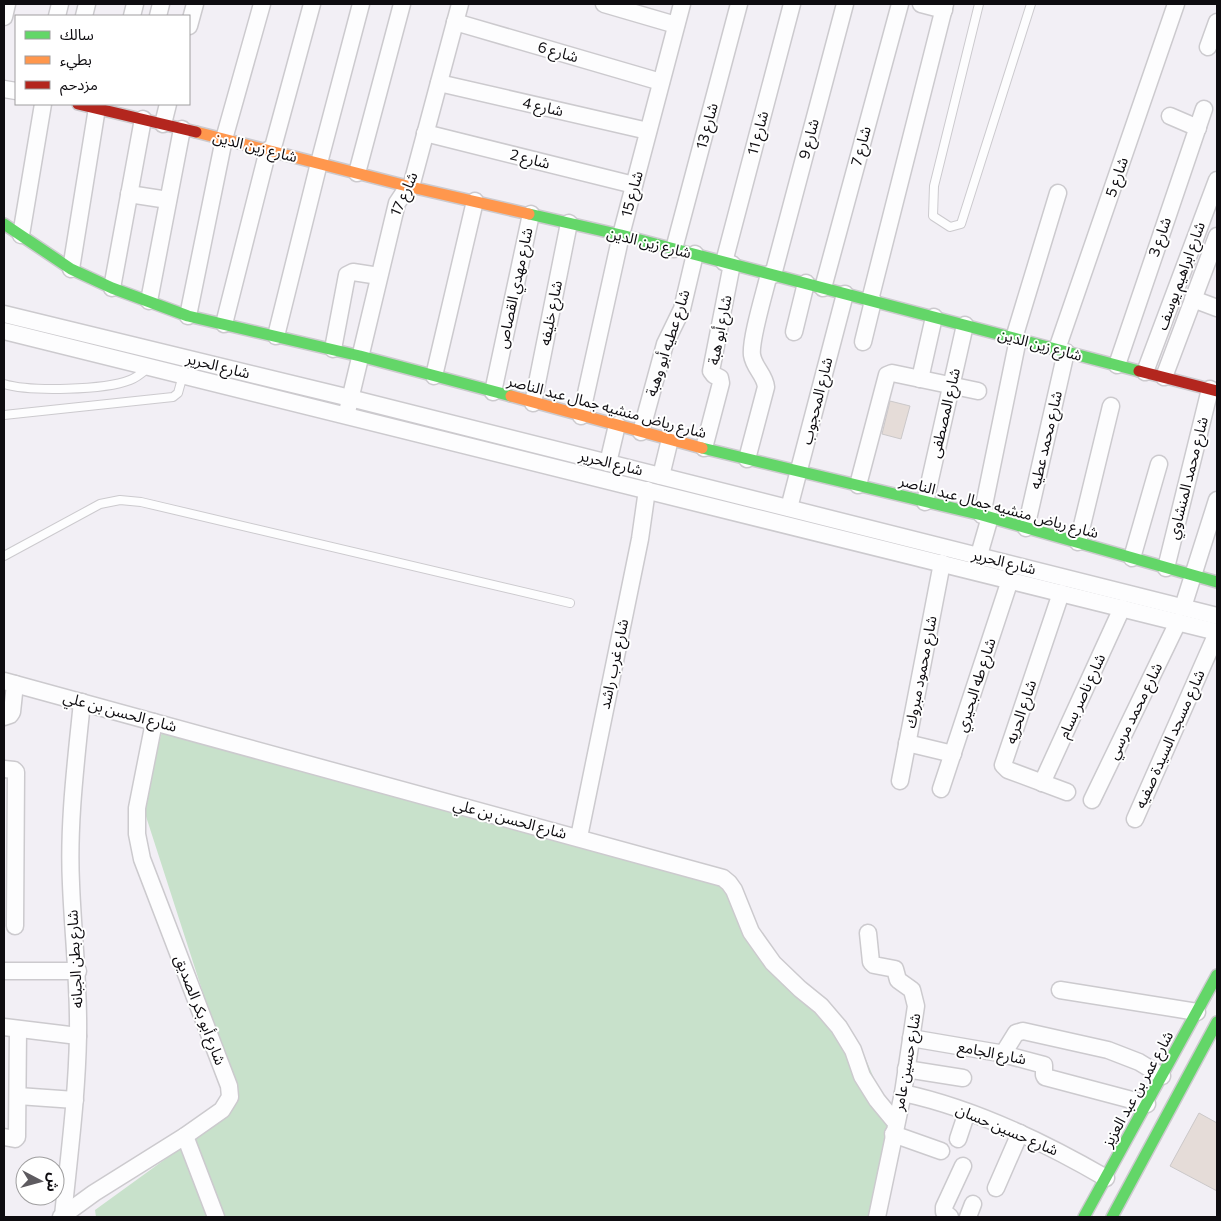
<svg xmlns="http://www.w3.org/2000/svg" width="1221" height="1221" font-family="Commissioner,'Noto Sans Arabic',sans-serif">
	<style>
		.green { fill: #c8e1cb }
		.building { fill: #e5dcd8; stroke: #cbc8c9 }
		.lines { fill: none; stroke-linecap: round; stroke-linejoin: round }
		.lane-casing { stroke: #cccace; stroke-width: 10 }
		.street-casing { stroke: #cccace; stroke-width: 19 }
		.fast-casing { stroke: #cccace; stroke-width: 14 }
		.slow-casing { stroke: #cccace; stroke-width: 14 }
		.jam-casing { stroke: #cccace; stroke-width: 14 }
		.lane { stroke: #fdfdfe; stroke-width: 8 }
		.street { stroke: #fdfdfe; stroke-width: 16 }
		.fast { stroke: #63d668; stroke-width: 11 }
		.slow { stroke: #ff974d; stroke-width: 11 }
		.jam { stroke: #b3261e; stroke-width: 11 }
		.labels { text-anchor: middle; stroke-width: 4; stroke-linejoin: round; paint-order: stroke }
		.street-label { font-size: 15px; fill: #0e0c10; stroke: #fff }
	</style>
	<rect width="100%" height="100%" fill="#f2eff5"/>
	<!-- green -->
	<polygon class="green" points="163,728 734,887 754,938 862,1050 892,1121 877,1217 96,1217 95,1210 222,1118 233,1086 142,804"/>
	<!-- building -->
	<g class="building">
		<polygon points="890,401 910,406 901,439 882,434"/>
		<polygon points="1199,1113 1217,1123 1217,1191 1170,1166"/>
	</g>
	<g class="lines">
		<defs>
			<g id="lane">
				<polyline points="979,4 934,186 933,216 950,227 961,224 1031,4"/>
				<path d="M4 384C30 392 105 390 130 380 138 377 143 372 149 367"/>
				<polyline points="4,415 173,397 178,393 183,375"/>
				<polyline points="4,556 100,504 120,500 141,502 570,603"/>
			</g>
			<g id="street">
				<polyline points="604,4 676,25"/>
				<polyline points="921,4 944,10"/>
				<polyline points="57,16 60,4"/>
				<polyline points="84,16 87,4"/>
				<polyline points="132,16 135,4"/>
				<polyline points="158,16 161,4"/>
				<polyline points="4,17 7,4"/>
				<polyline points="455,22 661,82"/>
				<polyline points="189,26 195,4"/>
				<polyline points="1208,47 1217,22"/>
				<polyline points="439,83 648,131"/>
				<polyline points="4,89 16,91"/>
				<polyline points="1170,116 1198,128"/>
				<polyline points="163,124 168,104"/>
				<polyline points="425,133 634,185"/>
				<polyline points="272,151 312,4"/>
				<polyline points="357,173 402,4"/>
				<polyline points="129,194 168,200"/>
				<polyline points="21,235 43,104"/>
				<polyline points="674,249 739,4"/>
				<polyline points="724,262 792,4"/>
				<polyline points="71,269 97,108"/>
				<polyline points="773,275 845,4"/>
				<polyline points="112,288 143,119"/>
				<polyline points="823,288 900,4"/>
				<polyline points="1193,299 1217,308"/>
				<polyline points="870,300 945,4"/>
				<polyline points="149,301 182,129"/>
				<polyline points="4,314 350,398 1217,616"/>
				<polyline points="188,316 224,139 262,4"/>
				<polyline points="224,324 268,150"/>
				<polyline points="4,331 1217,632"/>
				<polyline points="794,332 806,283"/>
				<polyline points="276,336 319,163 361,4"/>
				<polyline points="1014,338 1058,193"/>
				<polyline points="863,342 873,301"/>
				<polyline points="333,349 347,275 353,272 379,276"/>
				<polyline points="1057,349 1176,4"/>
				<polyline points="1117,365 1204,109"/>
				<polyline points="1145,372 1217,180"/>
				<polyline points="434,376 475,201"/>
				<polyline points="1164,377 1217,236"/>
				<polyline points="920,379 934,317"/>
				<polyline points="493,392 531,214"/>
				<polyline points="533,403 569,223"/>
				<polyline points="348,408 397,203 405,191 411,187 460,4"/>
				<polyline points="581,416 621,235 682,4"/>
				<polyline points="641,432 665,344 682,309 695,254"/>
				<polyline points="704,448 721,383 720,378 714,375 711,371 732,264"/>
				<path d="M747 459 766 387C765 375 754 368 752 355 750 340 765 291 769 274"/>
				<polyline points="608,463 617,425"/>
				<polyline points="661,476 670,439"/>
				<polyline points="858,485 887,375 892,373 978,391"/>
				<polyline points="925,502 965,325"/>
				<polyline points="789,508 845,294"/>
				<polyline points="982,515 1018,339"/>
				<polyline points="1026,528 1066,352"/>
				<polyline points="1078,542 1111,406"/>
				<polyline points="979,555 990,517"/>
				<polyline points="1132,558 1159,464"/>
				<polyline points="1166,568 1210,389"/>
				<polyline points="1061,593 1003,765 1008,770 1067,792"/>
				<polyline points="1183,607 1217,500"/>
				<polyline points="4,681 723,878 729,883 734,890 751,932 773,963 800,989 821,1006 839,1027 853,1050 862,1076 877,1100 896,1123"/>
				<polyline points="4,717 10,715 12,712 15,684"/>
				<polyline points="907,743 953,754"/>
				<polyline points="4,769 14,770 16,772 15,926"/>
				<polyline points="900,781 942,563"/>
				<polyline points="1042,783 1122,608"/>
				<polyline points="941,789 1010,580"/>
				<polyline points="1092,800 1178,622"/>
				<polyline points="1135,819 1217,633"/>
				<polyline points="579,837 640,539 647,490"/>
				<polyline points="868,933 871,962 874,965 895,969 898,980 912,990 916,1006 903,1093 877,1217"/>
				<polyline points="4,971 78,971"/>
				<polyline points="1060,990 1197,1012"/>
				<polyline points="4,1027 78,1036"/>
				<polyline points="911,1038 999,1053 1044,1065 1044,1075 1045,1077 1147,1104"/>
				<polyline points="1003,1054 1016,1033 1023,1031 1108,1050 1139,1062 1162,1076"/>
				<polyline points="906,1069 963,1078"/>
				<path d="M903 1093C973 1108 1044 1142 1106 1178"/>
				<polyline points="18,1096 75,1100"/>
				<polyline points="893,1134 941,1151"/>
				<polyline points="185,1136 216,1217"/>
				<polyline points="4,1137 15,1139 17,1137 18,1029"/>
				<polyline points="958,1139 967,1112"/>
				<polyline points="996,1188 1020,1133"/>
				<path d="M63 1216C69 1156 77 1096 78 1035 79 984 73 935 71 884 68 823 76 762 82 702"/>
				<polyline points="61,1217 94,1193 185,1136 222,1110 230,1097 229,1086 142,859 137,834 137,808 154,722"/>
				<polyline points="950,1217 944,1212 944,1207 963,1166"/>
				<polyline points="968,1217 973,1204"/>
			</g>
			<g id="fast">
				<polyline points="529,214 621,235 1139,371"/>
				<polyline points="4,224 71,269 112,288 188,316 360,356 511,396"/>
				<polyline points="702,448 982,515 1217,582"/>
				<polyline points="1084,1217 1217,975"/>
				<polyline points="1112,1217 1217,1022"/>
			</g>
			<g id="slow">
				<polyline points="196,132 411,187 529,214"/>
				<polyline points="511,396 702,448"/>
			</g>
			<g id="jam">
				<polyline points="78,104 196,132"/>
				<polyline points="1139,371 1217,391"/>
			</g>
		</defs>
		<!-- lane casing -->
		<use href="#lane" class="lane-casing"/>
		<!-- street casing -->
		<use href="#street" class="street-casing"/>
		<!-- fast casing -->
		<use href="#fast" class="fast-casing"/>
		<!-- slow casing -->
		<use href="#slow" class="slow-casing"/>
		<!-- jam casing -->
		<use href="#jam" class="jam-casing"/>
		<!-- lane -->
		<use href="#lane" class="lane"/>
		<!-- street -->
		<use href="#street" class="street"/>
		<!-- fast -->
		<use href="#fast" class="fast"/>
		<!-- slow -->
		<use href="#slow" class="slow"/>
		<!-- jam -->
		<use href="#jam" class="jam"/>
	</g>
	<g class="labels">
		<!-- street labels -->
		<g class="street-label">
			<text transform="translate(558 52) rotate(16)" y="5">شارع 6</text>
			<text transform="translate(543 107) rotate(13)" y="5">شارع 4</text>
			<text transform="translate(707 126) rotate(-75)" y="5">شارع 13</text>
			<text transform="translate(758 133) rotate(-75)" y="5">شارع 11</text>
			<text transform="translate(809 139) rotate(-75)" y="5">شارع 9</text>
			<text transform="translate(861 146) rotate(-75)" y="5">شارع 7</text>
			<text transform="translate(255 147) rotate(14)" y="5">شارع زين الدين</text>
			<text transform="translate(530 159) rotate(14)" y="5">شارع 2</text>
			<text transform="translate(1117 177) rotate(-71)" y="5">شارع 5</text>
			<text transform="translate(404 194) rotate(-66)" y="5">شارع 17</text>
			<text transform="translate(632 194) rotate(-75)" y="5">شارع 15</text>
			<text transform="translate(1160 237) rotate(-71)" y="5">شارع 3</text>
			<text transform="translate(649 243) rotate(14)" y="5">شارع زين الدين</text>
			<text transform="translate(1181 276) rotate(-70)" y="5">شارع ابراهيم يوسف</text>
			<text transform="translate(515 288) rotate(-78)" y="5">شارع مهدي القصاص</text>
			<text transform="translate(551 313) rotate(-79)" y="5">شارع خليفه</text>
			<text transform="translate(720 330) rotate(-79)" y="5">شارع أبو هبة</text>
			<text transform="translate(668 343) rotate(-72)" y="5">شارع عطيه أبو وهبة</text>
			<text transform="translate(1040 345) rotate(15)" y="5">شارع زين الدين</text>
			<text transform="translate(218 366) rotate(14)" y="5">شارع الحرير</text>
			<text transform="translate(817 401) rotate(-76)" y="5">شارع المحجوب</text>
			<text transform="translate(607 407) rotate(15)" y="5">شارع رياض منشيه جمال عبد الناصر</text>
			<text transform="translate(945 413) rotate(-77)" y="5">شارع المصطفى</text>
			<text transform="translate(1046 440) rotate(-77)" y="5">شارع محمد عطيه</text>
			<text transform="translate(611 463) rotate(14)" y="5">شارع الحرير</text>
			<text transform="translate(1188 478) rotate(-76)" y="5">شارع محمد المنشاوي</text>
			<text transform="translate(999 507) rotate(15)" y="5">شارع رياض منشيه جمال عبد الناصر</text>
			<text transform="translate(1004 562) rotate(14)" y="5">شارع الحرير</text>
			<text transform="translate(614 664) rotate(-78)" y="5">شارع غرب راشد</text>
			<text transform="translate(921 672) rotate(-79)" y="5">شارع محمود مبروك</text>
			<text transform="translate(976 685) rotate(-72)" y="5">شارع طه البحيري</text>
			<text transform="translate(1082 696) rotate(-65)" y="5">شارع ناصر بسام</text>
			<text transform="translate(1135 711) rotate(-64)" y="5">شارع محمد مرسي</text>
			<text transform="translate(120 712) rotate(15)" y="5">شارع الحسن بن علي</text>
			<text transform="translate(1021 712) rotate(-71)" y="5">شارع الحريه</text>
			<text transform="translate(1170 739) rotate(-66)" y="5">شارع مسجد السيدة صفيه</text>
			<text transform="translate(510 819) rotate(15)" y="5">شارع الحسن بن علي</text>
			<text transform="translate(75 959) rotate(-93)" y="5">شارع بطن الجبانه</text>
			<text transform="translate(200 1010) rotate(69)" y="5">شارع أبو بكر الصديق</text>
			<text transform="translate(992 1053) rotate(11)" y="5">شارع الجامع</text>
			<text transform="translate(907 1062) rotate(-80)" y="5">شارع حسين عامر</text>
			<text transform="translate(1138 1089) rotate(-61)" y="5">شارع عمر بن عبد العزيز</text>
			<text transform="translate(1007 1130) rotate(23)" y="5">شارع حسين حسان</text>
		</g>
	</g>
	<!-- border -->
	<rect width="1221" height="1221" fill="none" stroke="#0e0c10" stroke-width="10"/>
	<!-- legend -->
	<rect x="15" y="15" width="175" height="90" fill="#ffffff" stroke="#9f9e9f"/>
	<rect x="25" y="31" width="25" height="8" fill="#63d668" stroke="#9f9e9f"/>
	<text x="60" y="40" font-size="15" fill="#0e0c10">سالك</text>
	<rect x="25" y="56" width="25" height="8" fill="#ff974d" stroke="#9f9e9f"/>
	<text x="60" y="65" font-size="15" fill="#0e0c10">بطيء</text>
	<rect x="25" y="81" width="25" height="8" fill="#b3261e" stroke="#9f9e9f"/>
	<text x="60" y="90" font-size="15" fill="#0e0c10">مزدحم</text>
	<!-- north arrow -->
	<g transform="translate(40 1181) rotate(96)"><circle r="24" fill="#ffffff" stroke="#9f9e9f"/>
	<path d="M0-4L9 19L0 12L-9 19Z" fill="#5e5b60"/>
	<text y="-8" font-size="14" font-weight="bold" text-anchor="middle" fill="#0e0c10">ش</text>
	</g>
</svg>
